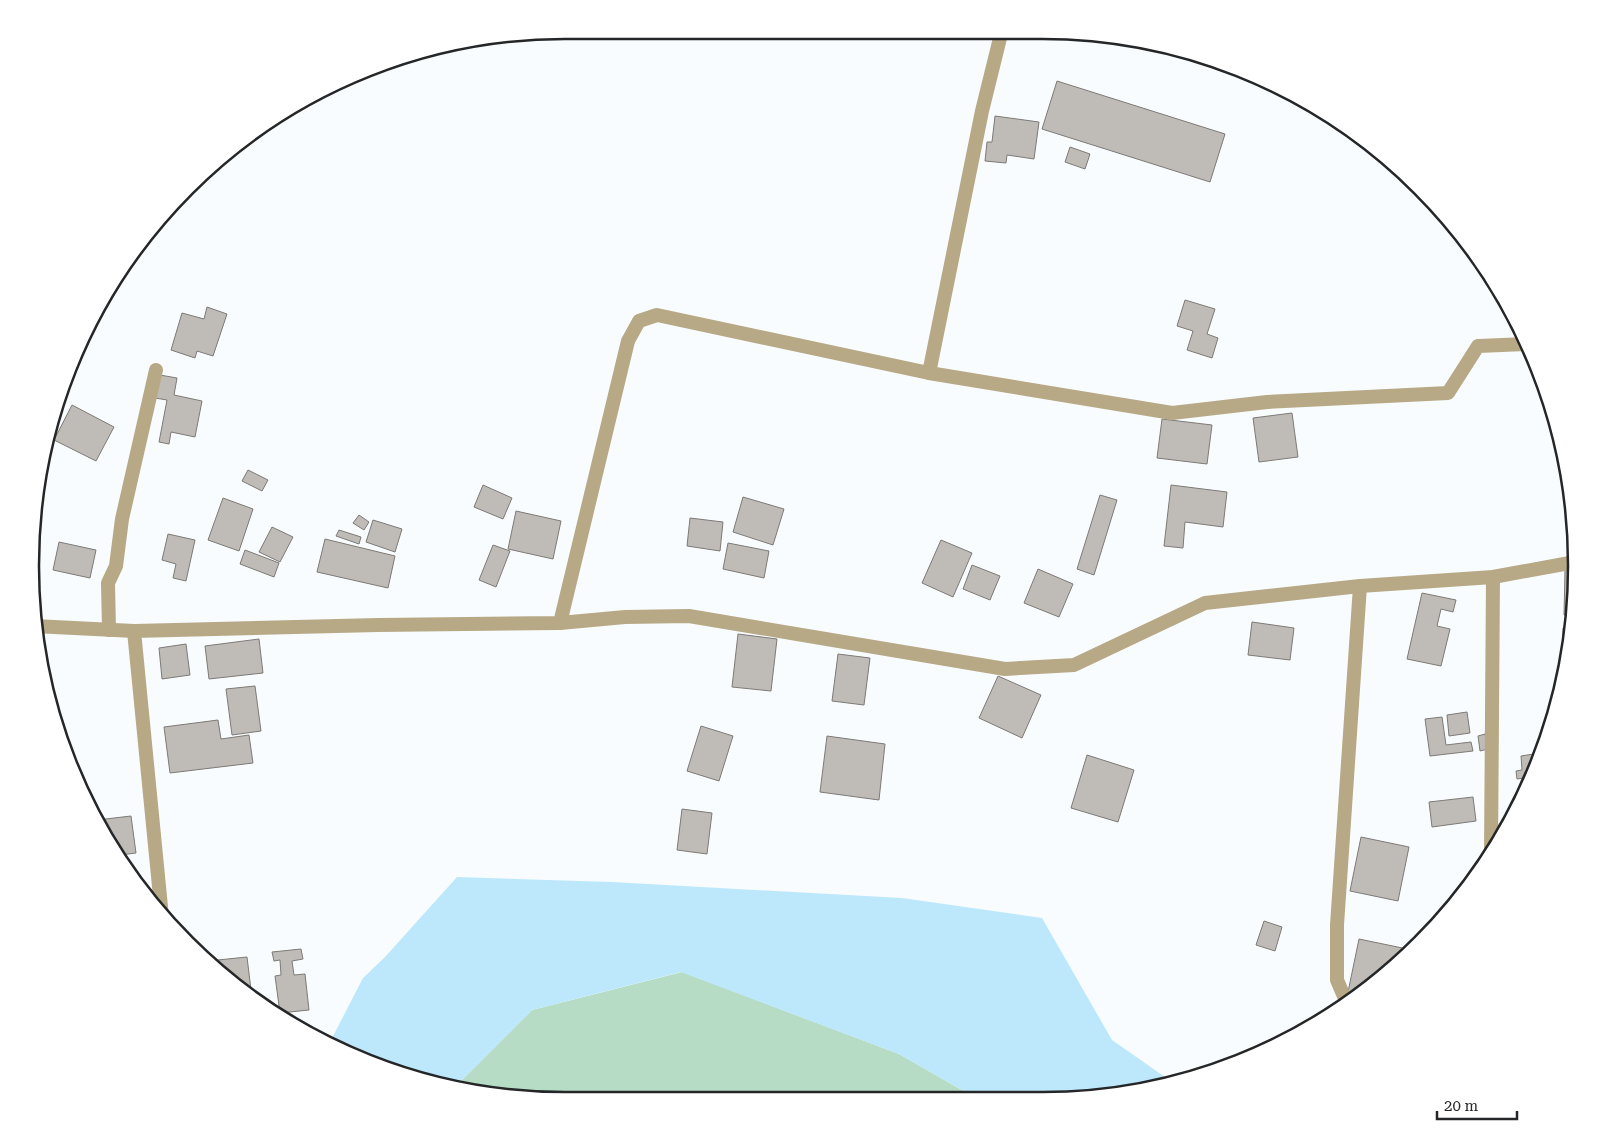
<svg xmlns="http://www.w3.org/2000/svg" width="1607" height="1131" font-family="'Roboto Serif',serif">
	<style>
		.grass { fill: #b6dcc6 }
		.water { fill: #bde8fc }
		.building { fill: #bfbcb8; stroke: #7d7a76 }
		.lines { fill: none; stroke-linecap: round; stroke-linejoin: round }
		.minor { stroke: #b7a986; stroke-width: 14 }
		.rim { fill: none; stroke: #252628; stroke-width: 2.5 }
	</style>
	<rect width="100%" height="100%" fill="#f9fcff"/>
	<!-- grass -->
	<polygon class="grass" points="682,972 899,1054 974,1097 531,1100 455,1087 532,1010"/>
	<!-- water -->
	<polygon class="water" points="457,877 612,882 902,898 1042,918 1112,1040 1175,1084 1112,1096 974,1097 899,1054 681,972 532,1010 455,1087 427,1083 327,1045 331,1040 363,978 385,957"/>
	<!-- building -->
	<g class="building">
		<polygon points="1057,81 1225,134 1210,182 1042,129"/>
		<polygon points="995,116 1039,122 1034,159 1007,155 1006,163 985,161 987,142 992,142"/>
		<polygon points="1070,147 1090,154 1085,169 1065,162"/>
		<polygon points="1185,300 1215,309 1207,334 1218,338 1212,358 1187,350 1193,331 1177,326"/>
		<polygon points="207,307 227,314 213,356 197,351 195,358 171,350 182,313 204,319"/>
		<polygon points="160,375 177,378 174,395 202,401 195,437 171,432 169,444 159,442 167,400 155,398"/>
		<polygon points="72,405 114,427 96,461 54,440"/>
		<polygon points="1292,413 1298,457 1259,462 1253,418"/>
		<polygon points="1162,419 1212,425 1207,464 1157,458"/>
		<polygon points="248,470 268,480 262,491 242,481"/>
		<polygon points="483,485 512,498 503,519 474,507"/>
		<polygon points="1171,485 1227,492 1223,527 1185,522 1183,548 1164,546"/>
		<polygon points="36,490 44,493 34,522 35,496"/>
		<polygon points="1100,495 1117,500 1094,575 1077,569"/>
		<polygon points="743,497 784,509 773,545 733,532"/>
		<polygon points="223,498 253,509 239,551 208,540"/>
		<polygon points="516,511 561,521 553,559 508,549"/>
		<polygon points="359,515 369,522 364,530 353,523"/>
		<polygon points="690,518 723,522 720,551 687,546"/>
		<polygon points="373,520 402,529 395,552 366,542"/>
		<polygon points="272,527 293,537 280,562 259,552"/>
		<polygon points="339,530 361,537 359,544 336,536"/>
		<polygon points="168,534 195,540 186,581 173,578 176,564 162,560"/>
		<polygon points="325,539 395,556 388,588 317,572"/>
		<polygon points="941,540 972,553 953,597 922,583"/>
		<polygon points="59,542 96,550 90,578 53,570"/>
		<polygon points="728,543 769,551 764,578 723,569"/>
		<polygon points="493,545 510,551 496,587 479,580"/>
		<polygon points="245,550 279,563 274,577 240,564"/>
		<polygon points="972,565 1000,576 990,600 963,589"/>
		<polygon points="1038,569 1073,584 1059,617 1024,603"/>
		<polygon points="1565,570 1575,571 1576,600 1573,615 1564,615"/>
		<polygon points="1422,593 1456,600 1453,612 1441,609 1437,626 1450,629 1441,666 1407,659"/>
		<polygon points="1252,622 1294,628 1290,660 1248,655"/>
		<polygon points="1563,628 1571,628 1570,637 1563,637"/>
		<polygon points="738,634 777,639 771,691 732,687"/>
		<polygon points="259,639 263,673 209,679 205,646"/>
		<polygon points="186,644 190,675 162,679 159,648"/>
		<polygon points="838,654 870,658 864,705 832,701"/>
		<polygon points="998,676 1041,695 1022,738 979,718"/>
		<polygon points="255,686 261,731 232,735 226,689"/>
		<polygon points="1467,712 1470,733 1449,736 1447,715"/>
		<polygon points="1442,717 1446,745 1471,742 1473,751 1430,756 1425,719"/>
		<polygon points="218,720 221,739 249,735 253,763 170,773 164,727"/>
		<polygon points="701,726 733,736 719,781 687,771"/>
		<polygon points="1485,734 1488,749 1480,751 1478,736"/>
		<polygon points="827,736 885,744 879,800 820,792"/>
		<polygon points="1540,753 1531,777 1517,779 1516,771 1522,770 1521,756"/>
		<polygon points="1087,755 1134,770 1118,822 1071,808"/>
		<polygon points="1473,797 1476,821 1432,827 1429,802"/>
		<polygon points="682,809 712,813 707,854 677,850"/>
		<polygon points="131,816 136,853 120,855 97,820"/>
		<polygon points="1361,837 1409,847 1398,901 1350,891"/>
		<polygon points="1264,921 1282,927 1275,951 1256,945"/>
		<polygon points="1359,939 1412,950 1395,968 1356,994 1348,992"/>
		<polygon points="301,949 303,959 292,961 294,975 305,974 309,1010 280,1013 275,976 281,975 280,960 274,961 272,952"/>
		<polygon points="247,957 252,998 240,991 208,961"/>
	</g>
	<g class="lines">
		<!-- minor -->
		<g class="minor">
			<polyline points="929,373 982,111 1002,30"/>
			<polyline points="560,623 628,341 639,321 657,315 929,373 1172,413 1267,402 1448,393 1478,346 1526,344"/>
			<polyline points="34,626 134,631 378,625 560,623 625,617 689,616 1005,669 1074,665 1205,603 1360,586 1493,577 1575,562"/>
			<polyline points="109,630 108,583 116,566 122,519 156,370"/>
			<polyline points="134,631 162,917"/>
			<polyline points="1491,852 1493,577"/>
			<polyline points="1346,1001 1337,980 1337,925 1360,586"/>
		</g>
	</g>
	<!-- crop -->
	<path d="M0 0H1607V1131H0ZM565 39H1042A526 526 0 0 1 1568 565V566A526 526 0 0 1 1042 1092H565A526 526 0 0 1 39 566V565A526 526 0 0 1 565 39Z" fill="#fff" fill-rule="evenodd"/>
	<path class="rim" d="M565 39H1042A526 526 0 0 1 1568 565V566A526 526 0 0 1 1042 1092H565A526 526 0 0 1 39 566V565A526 526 0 0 1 565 39Z"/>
	<!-- scale -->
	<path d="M1437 1111v8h80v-8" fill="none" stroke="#252628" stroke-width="2.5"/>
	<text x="1444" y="1111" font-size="15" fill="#252628" stroke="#ffffff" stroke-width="4" paint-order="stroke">20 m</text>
</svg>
